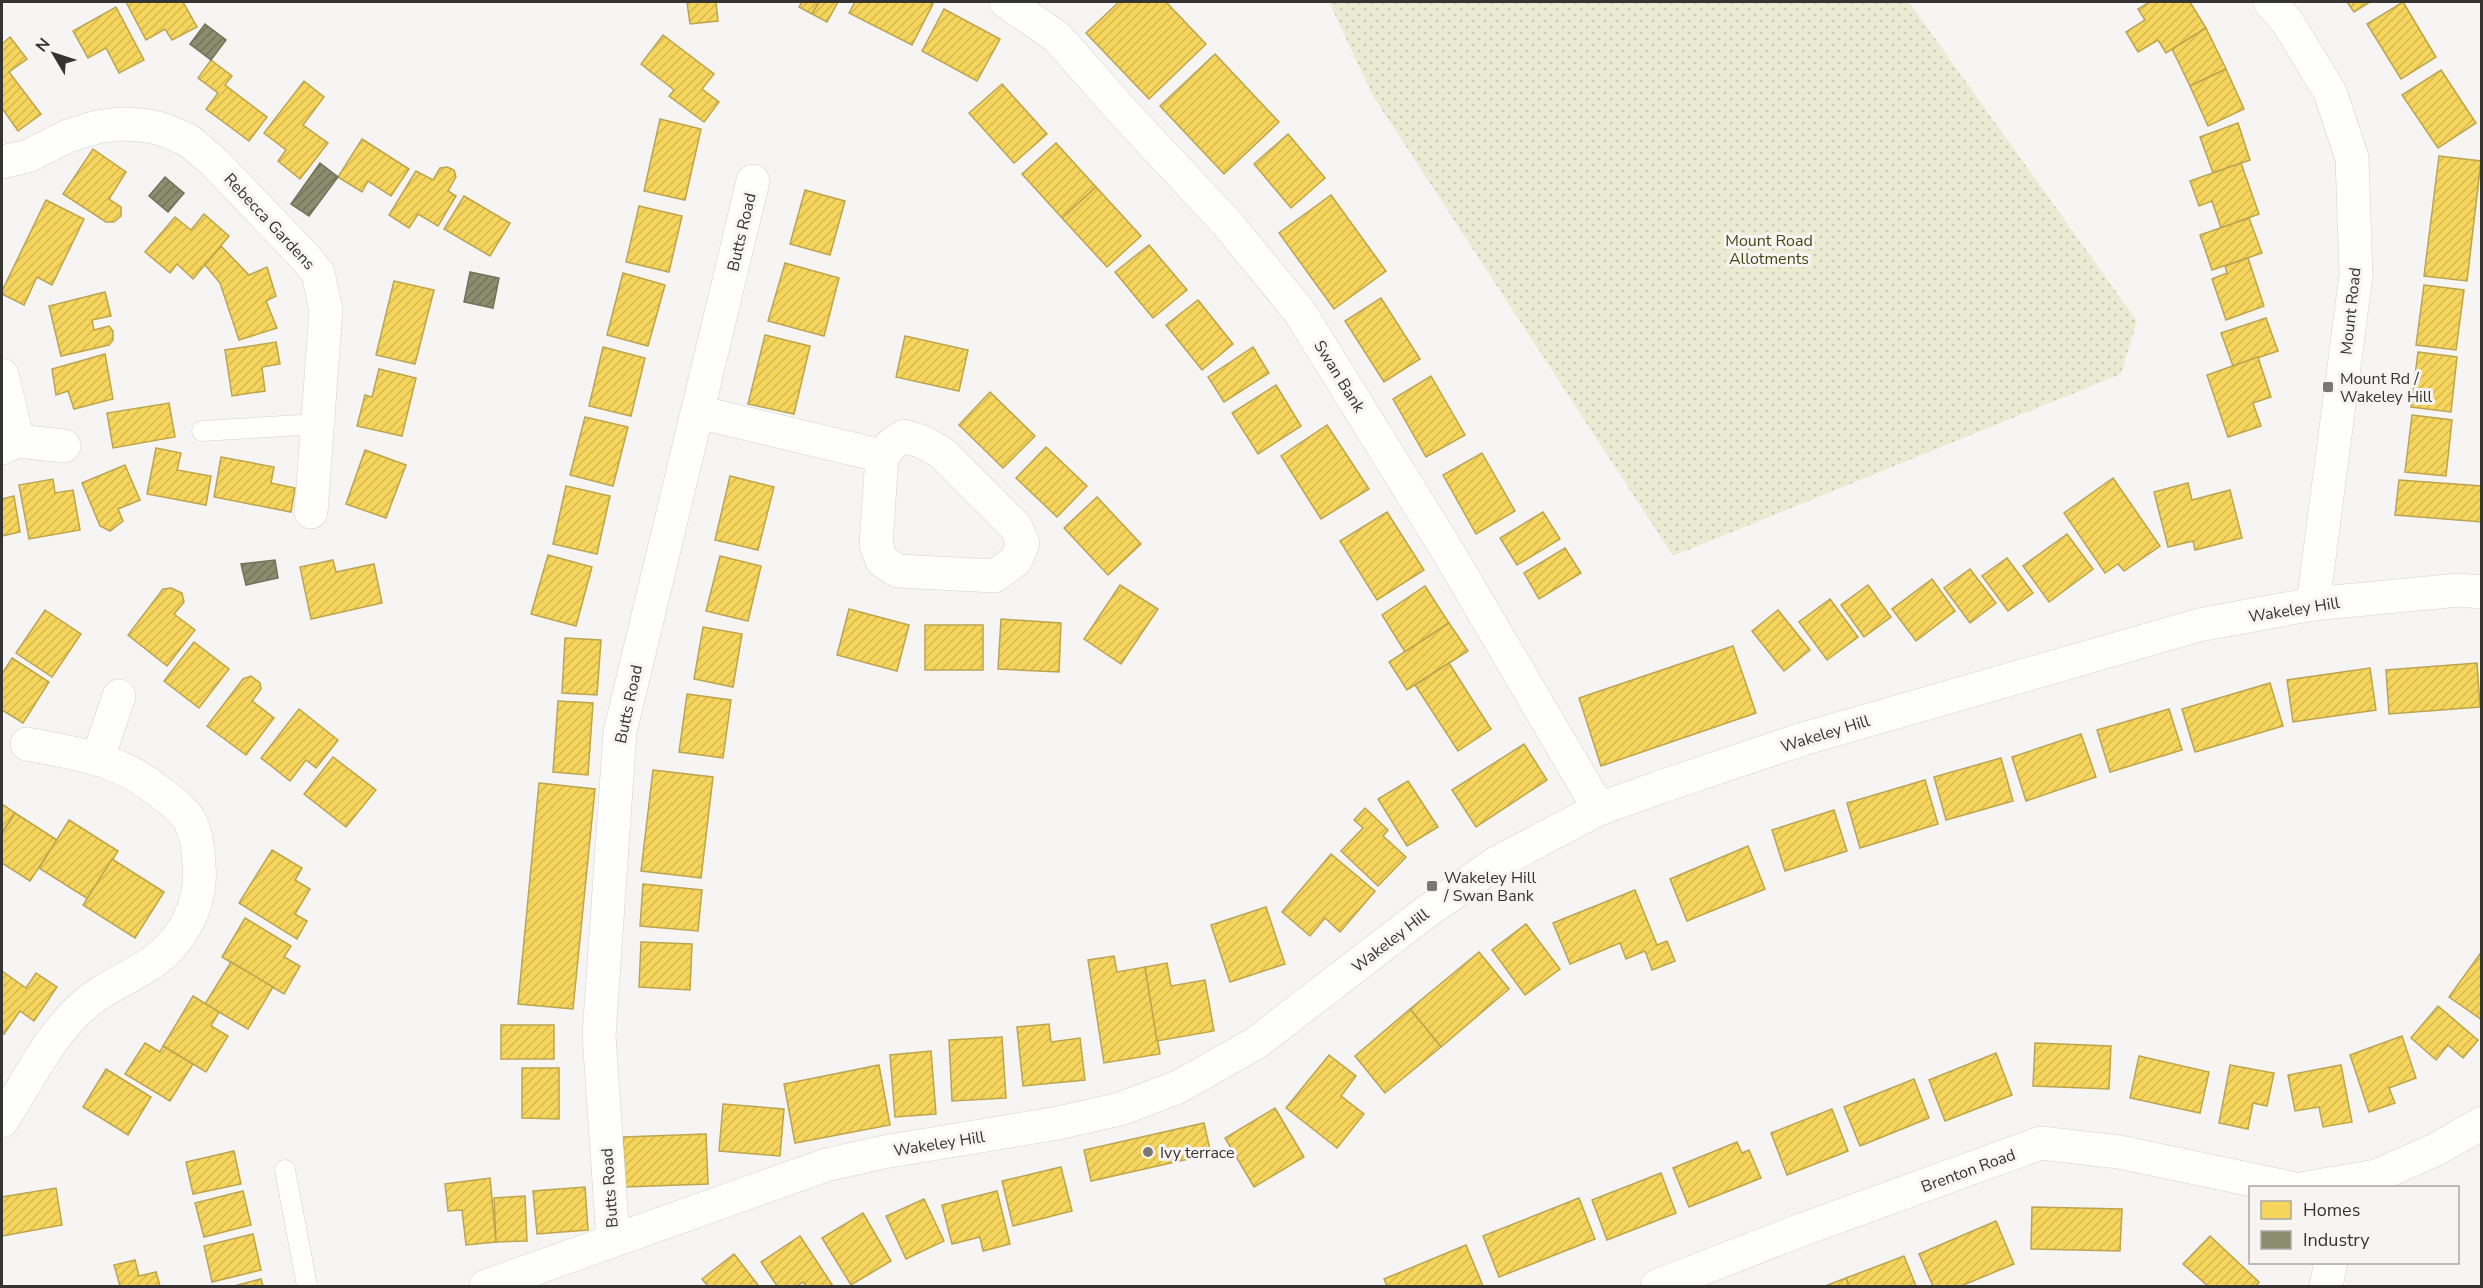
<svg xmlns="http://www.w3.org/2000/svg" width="2483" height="1288" font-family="'Nunito Sans',sans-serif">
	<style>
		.park { fill: url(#park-dots) }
		.homes { fill: url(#homes-hatch); stroke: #bca550; stroke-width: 1.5 }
		.industry { fill: url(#industry-hatch); stroke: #72725c; stroke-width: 1.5 }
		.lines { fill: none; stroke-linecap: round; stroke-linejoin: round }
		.service-casing { stroke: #d4d2d1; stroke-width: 21 }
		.minor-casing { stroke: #d4d2d1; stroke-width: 34 }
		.service { stroke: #fefefd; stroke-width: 20 }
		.minor { stroke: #fefefd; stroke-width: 33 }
		.poi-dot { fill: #7a7876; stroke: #f8f4f2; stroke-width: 2 }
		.labels { text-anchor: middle; stroke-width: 6; stroke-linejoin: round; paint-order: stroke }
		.street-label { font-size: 16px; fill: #363433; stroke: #f8f4f2 }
		.park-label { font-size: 16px; fill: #434914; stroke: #f8f4f2 }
		.poi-label { font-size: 16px; fill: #363433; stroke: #f8f4f2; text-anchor: start }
	</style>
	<defs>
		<pattern id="park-dots" width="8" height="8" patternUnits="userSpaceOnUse" patternTransform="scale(1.5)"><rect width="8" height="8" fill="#e9ecd3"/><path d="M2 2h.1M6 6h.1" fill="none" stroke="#c8cbb6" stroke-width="1.8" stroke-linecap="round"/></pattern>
		<pattern id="homes-hatch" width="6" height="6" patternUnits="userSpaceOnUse" patternTransform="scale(1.5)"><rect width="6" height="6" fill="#f6d55c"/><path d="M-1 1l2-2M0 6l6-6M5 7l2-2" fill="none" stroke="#d4b750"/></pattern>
		<pattern id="industry-hatch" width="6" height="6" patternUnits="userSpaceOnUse" patternTransform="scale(1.5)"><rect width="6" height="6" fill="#8c8c6e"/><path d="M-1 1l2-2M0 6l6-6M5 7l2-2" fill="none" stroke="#73735b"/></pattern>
	</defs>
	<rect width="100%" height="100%" fill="#f7f5f3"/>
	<!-- park -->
	<polygon class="park" points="1329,2 1909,2 2137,321 2121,374 1673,556 1373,96"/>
	<!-- homes -->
	<g class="homes">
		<polygon points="126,2 183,2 197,27 172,40 165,29 146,40"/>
		<polygon points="687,2 716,2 718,21 690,24"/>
		<polygon points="802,2 819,2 812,14 799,7"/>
		<polygon points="819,2 838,2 827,22 812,14"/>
		<polygon points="855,2 929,2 933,4 912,45 849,13"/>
		<polygon points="1119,2 1166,2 1206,44 1149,99 1086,33"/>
		<polygon points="2150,2 2190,2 2206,28 2166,53 2158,40 2138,52 2126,32 2145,20 2138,9"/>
		<polygon points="2347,2 2370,2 2354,12"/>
		<polygon points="2403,2 2436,57 2401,79 2367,24"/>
		<polygon points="116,7 144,60 119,73 106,48 88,58 73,31"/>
		<polygon points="944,9 1000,39 977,81 922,51"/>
		<polygon points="2206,28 2226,69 2190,86 2172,49"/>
		<polygon points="663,35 714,74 702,89 719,102 704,122 669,96 674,90 641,64"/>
		<polygon points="10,37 27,59 9,72 41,114 18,131 2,108 2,44"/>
		<polygon points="1215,54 1279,122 1224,174 1160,106"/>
		<polygon points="211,60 232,76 225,85 267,117 249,141 206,109 218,93 198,78"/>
		<polygon points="2226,69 2244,109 2208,126 2190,86"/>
		<polygon points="2441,70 2476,123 2438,148 2402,95"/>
		<polygon points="304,81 324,97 303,125 328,143 300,179 278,161 286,150 264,133"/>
		<polygon points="1002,84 1047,134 1014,163 969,113"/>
		<polygon points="660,119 701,129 685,200 644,191"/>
		<polygon points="2238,123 2250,160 2213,173 2200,137"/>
		<polygon points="1288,134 1325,178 1291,208 1254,164"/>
		<polygon points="362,139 409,169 391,196 368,181 362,192 338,177"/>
		<polygon points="1056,143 1096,187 1062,218 1022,174"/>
		<polygon points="93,149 126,172 109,199 121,207 121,216 114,222 106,222 63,194"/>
		<polygon points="2439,156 2481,161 2467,281 2424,276"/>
		<polygon points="2241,163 2259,214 2221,228 2212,201 2199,206 2190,181"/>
		<polygon points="447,167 454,170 456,177 448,191 456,196 438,226 418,214 409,228 389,215 416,171 433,180 440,168"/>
		<polygon points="1096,187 1141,236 1107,267 1062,218"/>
		<polygon points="805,190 845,201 830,255 790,244"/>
		<polygon points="1331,195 1386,271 1334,309 1279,233"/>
		<polygon points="464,196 510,223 490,256 444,229"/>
		<polygon points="46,200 84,219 52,285 37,277 24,305 2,294 2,291"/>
		<polygon points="639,206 682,216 669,272 626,262"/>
		<polygon points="204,214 229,236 193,279 177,264 170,273 145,252 175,217 191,230"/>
		<polygon points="2249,218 2262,253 2212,270 2200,235"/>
		<polygon points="1149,245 1187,290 1153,318 1115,272"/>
		<polygon points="221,246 249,275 267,267 276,296 266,301 277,328 239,340 220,283 205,265"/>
		<polygon points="2248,258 2264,306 2226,320 2212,279 2227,273 2225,266"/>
		<polygon points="785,263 839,278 824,336 768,321"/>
		<polygon points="623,273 665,285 648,346 607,335"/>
		<polygon points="394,281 434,290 415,364 376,355"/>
		<polygon points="2424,285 2464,290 2456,350 2416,345"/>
		<polygon points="105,292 111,316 92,320 94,330 109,326 113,331 113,340 109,345 61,356 49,306"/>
		<polygon points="1381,298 1420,359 1384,382 1345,321"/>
		<polygon points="1198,300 1233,344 1202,370 1166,325"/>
		<polygon points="2266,318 2278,351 2233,366 2221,333"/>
		<polygon points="765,335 810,346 794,414 748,404"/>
		<polygon points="905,336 968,350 959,391 896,377"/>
		<polygon points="276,342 280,364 262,367 265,391 232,396 225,350"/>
		<polygon points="603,347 645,358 631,416 589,406"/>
		<polygon points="1253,347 1269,373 1224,402 1208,377"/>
		<polygon points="2418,352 2457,357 2451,412 2411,407"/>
		<polygon points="105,354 113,399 74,409 68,391 56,395 52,369"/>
		<polygon points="2258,357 2271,397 2253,403 2261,426 2228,437 2207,375"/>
		<polygon points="379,369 416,378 402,436 357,426 365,395 372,397"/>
		<polygon points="1431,376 1465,435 1426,457 1393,399"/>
		<polygon points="1276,385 1301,426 1258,454 1232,413"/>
		<polygon points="990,392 1035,436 1003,468 959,425"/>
		<polygon points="169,403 175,437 113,448 107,413"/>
		<polygon points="2412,415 2452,420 2446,476 2405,472"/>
		<polygon points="585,417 628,427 613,486 570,475"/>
		<polygon points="1327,425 1369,489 1321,519 1281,456"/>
		<polygon points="1046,447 1087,486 1057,517 1016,478"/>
		<polygon points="156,448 181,453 177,470 211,476 206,505 147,494"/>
		<polygon points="365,450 406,465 386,518 346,504"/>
		<polygon points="1482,453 1515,511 1476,534 1443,475"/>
		<polygon points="221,457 274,467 271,483 295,488 291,512 214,497"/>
		<polygon points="125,465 140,500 118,509 123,521 110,531 100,526 82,483"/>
		<polygon points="730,476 774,487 758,550 715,540"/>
		<polygon points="2113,478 2160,546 2124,571 2118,564 2105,573 2064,513"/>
		<polygon points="53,479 55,493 73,490 80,530 29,539 19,485"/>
		<polygon points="2399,480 2482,486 2482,522 2395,515"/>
		<polygon points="2188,483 2192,500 2230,490 2242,538 2195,550 2193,541 2168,547 2154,492"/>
		<polygon points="566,486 610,496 597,554 553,544"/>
		<polygon points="14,496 20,532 2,536 2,499"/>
		<polygon points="1097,497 1141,544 1108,575 1064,528"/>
		<polygon points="1387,512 1424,570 1377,600 1340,541"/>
		<polygon points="1543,512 1560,539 1517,565 1500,538"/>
		<polygon points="2067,534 2093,569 2049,602 2023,566"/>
		<polygon points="1565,548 1581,573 1539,599 1524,573"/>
		<polygon points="548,555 592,567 576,626 531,614"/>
		<polygon points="720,556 761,566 748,621 706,611"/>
		<polygon points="2007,558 2033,593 2008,611 1982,576"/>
		<polygon points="333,560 336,572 374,564 382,603 311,619 300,567"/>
		<polygon points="1970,569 1996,603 1970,623 1944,588"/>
		<polygon points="1932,579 1955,611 1916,641 1892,609"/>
		<polygon points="1120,585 1158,609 1121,664 1084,639"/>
		<polygon points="1868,585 1891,617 1864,637 1841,605"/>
		<polygon points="1425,586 1449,623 1405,652 1382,615"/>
		<polygon points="171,588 182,593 184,602 174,614 195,630 167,666 128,635 163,589"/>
		<polygon points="1830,599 1858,637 1827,660 1799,622"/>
		<polygon points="849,609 909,625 897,671 837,655"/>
		<polygon points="45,610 81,634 52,677 16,653"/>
		<polygon points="1778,610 1810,650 1784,671 1752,631"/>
		<polygon points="1001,619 1061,623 1059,672 998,669"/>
		<polygon points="1449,623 1468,651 1407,690 1389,662"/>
		<rect x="925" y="625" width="58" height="45"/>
		<polygon points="703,627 742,634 733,687 694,679"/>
		<polygon points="565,638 601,640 597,695 562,693"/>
		<polygon points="194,642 229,669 199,708 164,681"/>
		<polygon points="1733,646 1756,713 1601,766 1579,698"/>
		<polygon points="12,658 49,682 23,723 2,710 2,674"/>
		<polygon points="1449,663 1491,729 1458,751 1415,685"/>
		<polygon points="2477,663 2480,707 2389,714 2386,670"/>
		<polygon points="2370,668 2376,710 2293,722 2287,680"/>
		<polygon points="251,676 260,683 261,689 252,701 274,718 246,755 207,726 243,679"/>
		<polygon points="2270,683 2283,726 2195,752 2182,709"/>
		<polygon points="687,694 731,700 723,758 679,752"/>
		<polygon points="558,701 593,703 588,775 553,772"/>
		<polygon points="299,709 338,740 316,768 306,760 290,781 261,758"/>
		<polygon points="2169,709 2182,750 2110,772 2097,730"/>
		<polygon points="2081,734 2096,777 2026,801 2012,757"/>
		<polygon points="1524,744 1547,780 1476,827 1452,790"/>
		<polygon points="333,757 376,790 346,827 304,794"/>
		<polygon points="2001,758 2013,801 1946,820 1934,777"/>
		<polygon points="653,770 713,777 701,878 641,871"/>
		<polygon points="1925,780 1938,824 1860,848 1847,803"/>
		<polygon points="1408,781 1438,827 1407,846 1378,799"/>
		<polygon points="539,783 595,789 573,1009 518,1004"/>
		<polygon points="2,804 15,813 2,833"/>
		<polygon points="1365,808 1388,830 1383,836 1406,857 1378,886 1341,851 1363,828 1354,820"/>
		<polygon points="1834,810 1847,851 1785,871 1772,830"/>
		<polygon points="15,813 57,840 30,881 2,863 2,833"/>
		<polygon points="69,820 118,851 88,899 39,868"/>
		<polygon points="1748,846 1765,889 1687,921 1670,879"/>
		<polygon points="272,850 302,868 295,880 310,889 295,914 307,921 297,939 239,903"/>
		<polygon points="1331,854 1375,891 1340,932 1325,918 1310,936 1282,912"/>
		<polygon points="112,859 164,892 135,938 83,905"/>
		<polygon points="643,884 702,890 698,931 640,926"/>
		<polygon points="1635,890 1657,945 1667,941 1675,961 1652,970 1645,951 1626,959 1620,943 1570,964 1553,923"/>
		<polygon points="1266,907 1285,964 1230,982 1211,925"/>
		<polygon points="245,918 291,946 284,957 300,966 284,994 222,957"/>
		<polygon points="1526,924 1560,969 1525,995 1492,950"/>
		<polygon points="641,942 692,944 690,990 639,987"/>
		<polygon points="2482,951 2482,1020 2449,997"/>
		<polygon points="1479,952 1509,989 1441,1047 1410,1009"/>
		<polygon points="1114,956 1117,972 1145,967 1160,1054 1104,1063 1088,960"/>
		<polygon points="231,962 273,987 248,1029 205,1004"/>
		<polygon points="1167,963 1171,986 1205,980 1214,1031 1157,1041 1145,967"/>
		<polygon points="2,971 26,988 36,973 57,987 34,1021 20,1011 4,1034 2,1032"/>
		<polygon points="193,996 219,1012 211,1026 228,1036 206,1072 163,1046"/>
		<polygon points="2438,1006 2478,1040 2463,1058 2448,1045 2436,1060 2411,1038"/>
		<polygon points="1410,1009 1441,1047 1385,1093 1355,1056"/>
		<polygon points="1049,1024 1051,1042 1080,1038 1085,1080 1023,1086 1017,1027"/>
		<rect x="501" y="1025" width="53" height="34"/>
		<polygon points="2402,1036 2416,1078 2389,1088 2395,1103 2369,1112 2350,1055"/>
		<polygon points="1002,1037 1006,1098 952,1101 949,1040"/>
		<polygon points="145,1043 160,1052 163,1046 193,1064 170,1101 125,1074"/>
		<polygon points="2035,1043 2111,1046 2109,1089 2033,1086"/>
		<polygon points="931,1051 936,1114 895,1117 890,1055"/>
		<polygon points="1996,1053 2012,1095 1945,1121 1929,1080"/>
		<polygon points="1329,1055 1356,1076 1341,1096 1364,1114 1337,1148 1286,1108"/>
		<polygon points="2139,1056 2209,1072 2200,1113 2130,1098"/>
		<polygon points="879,1065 890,1125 795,1143 784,1084"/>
		<polygon points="2230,1065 2274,1073 2267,1106 2253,1103 2248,1129 2219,1123"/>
		<polygon points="2341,1065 2352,1122 2323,1127 2319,1107 2295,1111 2288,1075"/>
		<polygon points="522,1068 559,1068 559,1119 522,1118"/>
		<polygon points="106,1069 151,1097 128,1135 83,1107"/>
		<polygon points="1914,1079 1929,1118 1860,1146 1844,1107"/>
		<polygon points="723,1104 784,1109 780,1156 719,1151"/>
		<polygon points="1275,1108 1304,1157 1254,1187 1225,1138"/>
		<polygon points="1832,1109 1848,1151 1787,1175 1771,1133"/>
		<polygon points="1204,1123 1211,1154 1091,1181 1084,1150"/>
		<polygon points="706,1134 708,1184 625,1187 623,1137"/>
		<polygon points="1737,1142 1742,1153 1749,1150 1761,1178 1689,1207 1673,1168"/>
		<polygon points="234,1151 241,1184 193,1194 186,1162"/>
		<polygon points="1061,1167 1072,1211 1013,1226 1002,1181"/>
		<polygon points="1661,1173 1676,1213 1607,1240 1592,1200"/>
		<polygon points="490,1178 496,1242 466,1245 462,1210 448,1211 445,1184"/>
		<polygon points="585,1187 588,1230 537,1234 533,1191"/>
		<polygon points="56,1188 62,1225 2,1236 2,1197"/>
		<polygon points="243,1191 251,1225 204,1237 195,1203"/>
		<polygon points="997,1191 1010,1244 983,1251 980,1237 952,1244 942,1205"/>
		<polygon points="525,1196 527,1241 496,1242 494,1198"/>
		<polygon points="1579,1198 1595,1239 1499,1277 1483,1236"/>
		<polygon points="924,1199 944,1241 906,1259 886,1216"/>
		<polygon points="2032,1207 2122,1209 2120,1251 2031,1249"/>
		<polygon points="863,1213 891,1261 851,1285 822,1238"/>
		<polygon points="1996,1221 2014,1264 1961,1286 1933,1286 1919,1254"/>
		<polygon points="253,1234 261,1270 212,1282 204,1246"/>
		<polygon points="800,1236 833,1286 806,1286 803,1282 797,1286 777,1286 761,1262"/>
		<polygon points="2210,1236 2259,1282 2256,1286 2208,1286 2183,1264"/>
		<polygon points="1466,1245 1483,1286 1387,1286 1384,1279"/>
		<polygon points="734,1254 758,1285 756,1286 708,1286 702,1279"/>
		<polygon points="1904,1256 1916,1286 1849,1286 1846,1278"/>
		<polygon points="135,1260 139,1276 156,1272 160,1286 120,1286 114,1265"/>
		<polygon points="1846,1278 1849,1286 1825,1286"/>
		<polygon points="261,1279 263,1286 234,1286"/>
	</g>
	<!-- industry -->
	<g class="industry">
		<polygon points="205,24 226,40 211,60 190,44"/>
		<polygon points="320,163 338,177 309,216 291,204"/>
		<polygon points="165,177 184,193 168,212 149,196"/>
		<polygon points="470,272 499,278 493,308 464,302"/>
		<polygon points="275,560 278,578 246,585 241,564"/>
	</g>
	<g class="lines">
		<defs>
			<g id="service">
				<polyline points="202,431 318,424"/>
				<polyline points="285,1170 307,1286"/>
			</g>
			<g id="minor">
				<polyline points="1006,2 1057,37 1125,114 1226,222 1299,311 1447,550 1599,809"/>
				<polyline points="2270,2 2288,23 2330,92 2352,158 2356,275 2313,604"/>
				<polyline points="2,162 28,156 68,136 97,127 119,124 143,125 162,129 188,140 214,162 304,256 318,273 326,310 311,512"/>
				<polyline points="2,375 18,441"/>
				<polyline points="698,412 882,456 892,444 904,436 923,442 942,453 1016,527 1023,543 1016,560 995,576 898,571 882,561 876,545 882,456"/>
				<polyline points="2,448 18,441 64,446"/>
				<polyline points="98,758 119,696"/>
				<path d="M2 1121C28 1082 47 1038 83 1006 108 983 146 973 169 948 190 926 202 896 199 865 198 850 197 835 190 821 185 811 173 803 165 796 119 758 83 755 27 744"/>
				<polyline points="2306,1188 2376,1176 2435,1150 2482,1123"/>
				<polyline points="613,1240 599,1035 620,732 753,181"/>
				<polyline points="486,1286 826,1165 884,1152 1058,1123 1120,1109 1178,1087 1256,1043 1422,915 1496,863 1599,809 1660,787 1803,739 2199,625 2313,604 2459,590 2482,592"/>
				<polyline points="1657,1286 1801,1230 2041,1143 2119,1152 2291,1188"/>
				<polyline points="2326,1286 2331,1262"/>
			</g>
		</defs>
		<!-- service casing -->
		<use href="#service" class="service-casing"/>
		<!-- minor casing -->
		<use href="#minor" class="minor-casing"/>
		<!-- service -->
		<use href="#service" class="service"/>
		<!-- minor -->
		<use href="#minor" class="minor"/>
	</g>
	<!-- markers -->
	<g class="poi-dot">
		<rect x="2322" y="381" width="12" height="12" rx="3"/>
		<rect x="1426" y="880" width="12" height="12" rx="3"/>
		<circle cx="1148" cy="1152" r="6"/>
	</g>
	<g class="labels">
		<!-- street labels -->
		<g class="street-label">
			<text transform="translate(270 221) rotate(47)" y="6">Rebecca Gardens</text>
			<text transform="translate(741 232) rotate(-77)" y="6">Butts Road</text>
			<text transform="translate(2350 311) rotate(-84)" y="6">Mount Road</text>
			<text transform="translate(1340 376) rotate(58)" y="6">Swan Bank</text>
			<text transform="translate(2294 609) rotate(-9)" y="6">Wakeley Hill</text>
			<text transform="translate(628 704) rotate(-78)" y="6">Butts Road</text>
			<text transform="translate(1825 733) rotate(-17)" y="6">Wakeley Hill</text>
			<text transform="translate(1390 940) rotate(-38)" y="6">Wakeley Hill</text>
			<text transform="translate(939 1143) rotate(-9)" y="6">Wakeley Hill</text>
			<text transform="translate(1968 1170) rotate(-20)" y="6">Brenton Road</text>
			<text transform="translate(609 1188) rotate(-94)" y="6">Butts Road</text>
		</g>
		<!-- park labels -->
		<g class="park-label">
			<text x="1769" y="246">Mount Road<tspan x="1769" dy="18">Allotments</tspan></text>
		</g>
		<!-- poi labels -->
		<g class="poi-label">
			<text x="2340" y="384">Mount Rd /<tspan x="2340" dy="18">Wakeley Hill</tspan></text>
			<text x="1444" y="883">Wakeley Hill<tspan x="1444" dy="18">/ Swan Bank</tspan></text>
			<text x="1160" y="1158">Ivy terrace</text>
		</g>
	</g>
	<!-- border -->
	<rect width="2483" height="1288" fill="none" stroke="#363433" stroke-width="6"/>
	<!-- legend -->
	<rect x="2249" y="1186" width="210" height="78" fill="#f8f4f2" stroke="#aaa7a6" stroke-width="1.5"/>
	<rect x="2261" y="1201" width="30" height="18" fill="#f6d55c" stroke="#aaa7a6" stroke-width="1.5"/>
	<text x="2303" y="1216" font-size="18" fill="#363433">Homes</text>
	<rect x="2261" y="1231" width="30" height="18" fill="#8c8c6e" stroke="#aaa7a6" stroke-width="1.5"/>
	<text x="2303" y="1246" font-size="18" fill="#363433">Industry</text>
	<!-- north arrow -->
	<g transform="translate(54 54) rotate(309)" stroke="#f8f4f2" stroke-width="4.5" paint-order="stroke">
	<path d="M0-4.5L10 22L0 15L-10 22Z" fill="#363433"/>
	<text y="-9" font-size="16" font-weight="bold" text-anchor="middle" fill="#363433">N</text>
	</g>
</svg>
